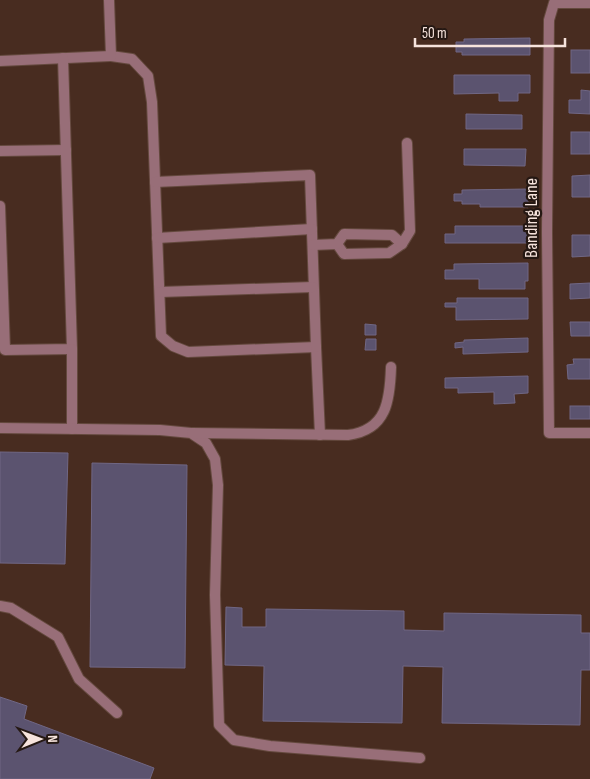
<svg xmlns="http://www.w3.org/2000/svg" width="590" height="779" font-family="'Sofia Sans Condensed',sans-serif">
	<style>
		.building { fill: #5b536f; stroke: #706784 }
		.lines { fill: none; stroke-linecap: round; stroke-linejoin: round }
		.lane-casing { stroke: #64493e; stroke-width: 12 }
		.street-casing { stroke: #64493e; stroke-width: 12 }
		.lane { stroke: #986e78; stroke-width: 10 }
		.street { stroke: #986e78; stroke-width: 10 }
		.labels { text-anchor: middle; stroke-width: 4.5; stroke-linejoin: round; paint-order: stroke }
		.street-label { font-size: 18px; fill: #f6e3dc; stroke: #251813 }
	</style>
	<rect width="100%" height="100%" fill="#482c20"/>
	<!-- building -->
	<g class="building">
		<polygon points="530,38 530,55 462,55 462,52 456,52 456,42 464,42 464,39"/>
		<rect x="571" y="50" width="19" height="23"/>
		<polygon points="454,75 530,75 530,93 518,93 518,101 499,101 499,93 454,94"/>
		<polygon points="581,90 590,91 590,114 569,113 569,100 581,100"/>
		<polygon points="466,114 522,115 522,129 466,129"/>
		<rect x="571" y="132" width="19" height="22"/>
		<polygon points="464,149 526,149 525,166 464,165"/>
		<polygon points="590,175 590,197 572,197 572,176"/>
		<polygon points="528,189 528,207 480,207 480,204 462,204 462,201 454,201 454,194 462,194 462,190"/>
		<polygon points="455,226 528,226 528,243 445,243 445,234 455,234"/>
		<polygon points="572,235 590,235 590,256 572,257"/>
		<polygon points="528,263 528,281 525,281 525,289 479,289 479,279 445,279 445,270 454,270 454,264"/>
		<polygon points="590,283 590,298 570,299 570,284"/>
		<polygon points="457,298 528,298 528,319 456,320 456,307 445,307 445,303 457,303"/>
		<polygon points="570,322 590,322 590,336 571,336"/>
		<polygon points="365,324 376,325 376,335 365,335"/>
		<polygon points="528,338 528,352 463,354 463,347 455,348 455,343 464,342 464,340"/>
		<polygon points="366,339 376,339 376,350 365,350"/>
		<polygon points="573,359 590,359 590,379 568,379 567,365 574,364"/>
		<polygon points="528,376 528,393 514,394 515,403 494,404 494,392 458,393 458,388 445,388 445,378"/>
		<rect x="570" y="406" width="20" height="13"/>
		<polygon points="0,452 68,453 65,564 0,563"/>
		<polygon points="92,463 187,465 185,668 90,667"/>
		<polygon points="226,607 242,608 242,627 266,627 266,609 404,611 404,630 444,631 444,613 581,615 581,633 590,633 590,670 581,670 580,725 442,723 443,667 403,666 402,723 263,721 264,666 225,665"/>
		<polygon points="0,697 27,706 24,719 154,768 150,779 0,779"/>
	</g>
	<g class="lines">
		<defs>
			<g id="lane">
				<polyline points="111,56 132,59 148,76 152,102 161,336 173,346 188,352 316,347 320,435"/>
				<polyline points="0,61 111,56 109,0"/>
				<polyline points="0,151 66,150"/>
				<polyline points="155,182 310,175 316,347"/>
				<polyline points="0,206 5,350 72,349 63,58"/>
				<polyline points="157,238 312,229"/>
				<polyline points="337,244 344,254 389,253 402,244 410,231 407,143"/>
				<polyline points="313,245 337,244 344,234 392,235 402,244"/>
				<polyline points="160,292 313,287"/>
				<polyline points="72,349 72,429"/>
				<polyline points="0,428 160,430 191,433 206,443 215,459 218,485 215,595 219,725 234,740 270,746 420,758"/>
				<path d="M192 433 348 435C387 430 390 400 391 367"/>
				<polyline points="0,606 11,608 58,637 79,679 117,713"/>
			</g>
			<polyline id="street" points="590,3 554,3 549,20 547,232 549,433 590,433"/>
		</defs>
		<!-- lane casing -->
		<use href="#lane" class="lane-casing"/>
		<!-- street casing -->
		<use href="#street" class="street-casing"/>
		<!-- lane -->
		<use href="#lane" class="lane"/>
		<!-- street -->
		<use href="#street" class="street"/>
	</g>
	<g class="labels">
		<!-- street labels -->
		<g class="street-label">
			<text transform="translate(531 218) rotate(-90)" y="6">Banding Lane</text>
		</g>
	</g>
	<!-- north arrow -->
	<g transform="translate(40 739) rotate(89)" stroke="#251813" stroke-width="4" paint-order="stroke">
	<path d="M0-4L9 19L0 12L-9 19Z" fill="#f6e3dc"/>
	<text y="-8" font-size="14" font-weight="bold" text-anchor="middle" fill="#f6e3dc">N</text>
	</g>
	<!-- scale -->
	<path d="M415 38v8h150v-8" fill="none" stroke="#f6e3dc" stroke-width="2.5"/>
	<text x="422" y="38" font-size="15" fill="#f6e3dc" stroke="#251813" stroke-width="4" paint-order="stroke">50 m</text>
</svg>
